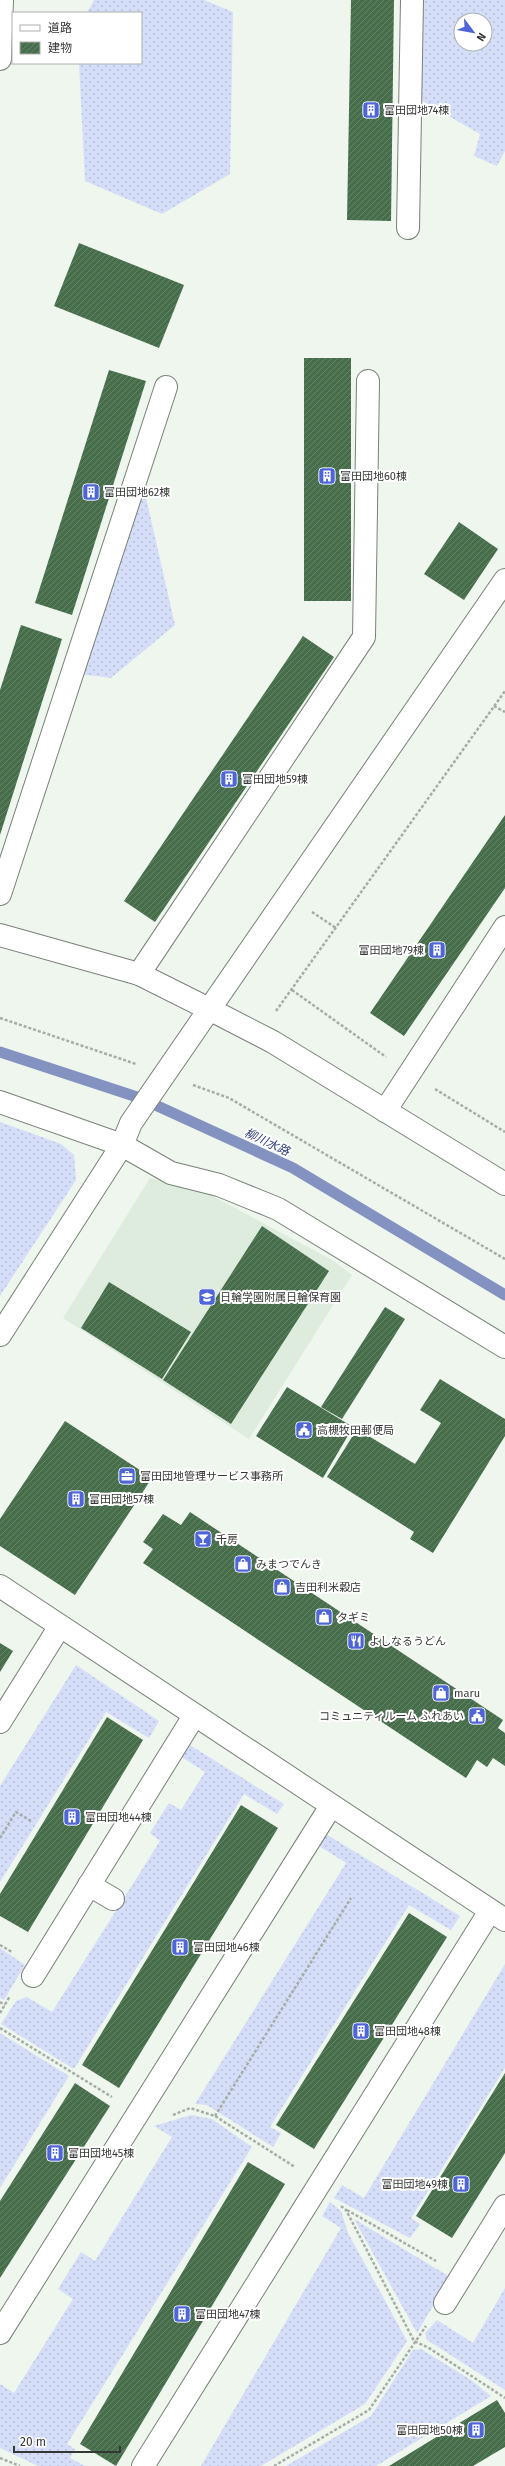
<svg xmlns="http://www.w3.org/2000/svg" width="505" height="2466" font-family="'Fira Sans','Noto Sans JP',sans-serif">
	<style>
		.built { fill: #deecde }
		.grass { fill: url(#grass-dots); fill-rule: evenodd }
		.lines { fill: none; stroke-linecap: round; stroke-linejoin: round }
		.stream { stroke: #8492c1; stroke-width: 11 }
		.building { fill: url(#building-hatch) }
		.minor-casing { stroke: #798179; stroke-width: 24 }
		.path { stroke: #a6aca6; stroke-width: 2.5; stroke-dasharray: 3 2; stroke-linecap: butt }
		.minor { stroke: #fff; stroke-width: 22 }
		.labels { text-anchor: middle; stroke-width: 4; stroke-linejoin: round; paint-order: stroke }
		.poi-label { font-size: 11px; fill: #343734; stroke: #fff; text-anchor: start }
		.water-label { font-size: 12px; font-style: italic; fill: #32417c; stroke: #fff }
	</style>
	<defs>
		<pattern id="grass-dots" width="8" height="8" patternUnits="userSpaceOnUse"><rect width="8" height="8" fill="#d5def8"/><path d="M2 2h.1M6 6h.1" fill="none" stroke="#b7bfd5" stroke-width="1.8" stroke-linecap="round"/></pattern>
		<pattern id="building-hatch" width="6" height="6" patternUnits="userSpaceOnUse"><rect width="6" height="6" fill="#476e4b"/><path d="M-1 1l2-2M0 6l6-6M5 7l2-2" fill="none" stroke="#668369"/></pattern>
	</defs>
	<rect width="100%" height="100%" fill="#eef6ee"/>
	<!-- built -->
	<polygon class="built" points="150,1178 203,1191 332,1260 352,1275 249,1439 63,1318"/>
	<!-- grass -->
	<g class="grass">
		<polygon points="94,0 204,0 233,12 230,174 162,214 85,181 79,63 141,63 141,13 87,13"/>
		<path d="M423 0H505V151L497 166 474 156 480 134 419 99 416 15ZM461 20H485V44H461Z"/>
		<polygon points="144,489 175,625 111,678 80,674"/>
		<polygon points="0,1122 61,1144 74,1155 76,1180 0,1296"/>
		<polygon points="76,1665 159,1721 149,1738 106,1712 0,1882 0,1786"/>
		<polygon points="190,1745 284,1804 277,1814 244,1794 74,2069 1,2024 16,2001 27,1997 52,2012 160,1841 150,1833 169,1803 181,1810 205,1772 180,1756"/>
		<polygon points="326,1834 460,1916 451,1930 409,1905 270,2127 281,2133 273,2147 207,2105 195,2104 346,1863 319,1846"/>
		<polygon points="0,1948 25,1965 4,2000 0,1998"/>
		<polygon points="505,1964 505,2068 411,2218 420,2224 410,2238 334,2198 342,2185 364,2198"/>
		<polygon points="0,2033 69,2076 0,2188"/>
		<polygon points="191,2115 212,2119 252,2147 67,2444 75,2449 70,2458 85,2466 38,2466 0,2448 0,2384 14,2393 73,2299 58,2289 81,2252 95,2261 172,2137 154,2126"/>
		<polygon points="330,2202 341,2211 348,2233 407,2341 365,2404 261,2466 201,2466 341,2228 322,2216"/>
		<polygon points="354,2219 450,2277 417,2333"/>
		<polygon points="505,2288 505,2390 427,2340 425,2333 437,2320 473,2343"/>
		<polygon points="421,2349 471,2380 491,2396 376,2466 286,2466 371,2416 413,2350"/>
	</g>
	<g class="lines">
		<!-- stream -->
		<polyline class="stream" points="0,1052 140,1098 293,1168 505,1295"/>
	</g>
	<!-- building -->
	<g class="building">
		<polygon points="351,0 394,0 391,221 347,220"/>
		<polygon points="79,243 184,285 159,348 54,306"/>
		<rect x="304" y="358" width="47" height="243"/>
		<polygon points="109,370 146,381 72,615 35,603"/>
		<polygon points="459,522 498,549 464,600 424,574"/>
		<polygon points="21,625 62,639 0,835 0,690"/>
		<polygon points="303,636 334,657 155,922 124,901"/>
		<polygon points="505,815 505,888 404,1036 370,1013"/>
		<polygon points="262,1226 329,1271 231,1424 163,1380"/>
		<polygon points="109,1282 191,1332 162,1379 81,1328"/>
		<polygon points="385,1307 405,1319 342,1419 321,1407"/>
		<polygon points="440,1379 505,1419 505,1436 433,1553 410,1539 414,1532 327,1477 357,1429 415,1464 441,1423 420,1410"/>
		<polygon points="287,1387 353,1427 323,1478 256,1436"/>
		<polygon points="65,1421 152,1478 75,1595 0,1546 0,1519"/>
		<polygon points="190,1512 503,1720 498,1728 505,1733 505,1766 493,1758 487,1767 477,1760 466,1778 143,1563 153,1549 143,1542 163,1514 181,1525"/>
		<polygon points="0,1643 13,1651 0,1672"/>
		<polygon points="107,1717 143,1740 28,1932 0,1916 0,1894"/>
		<polygon points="241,1805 278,1828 119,2088 82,2065"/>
		<polygon points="409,1913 447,1937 314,2149 276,2125"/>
		<polygon points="505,2073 505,2153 452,2238 416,2216"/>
		<polygon points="75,2083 110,2106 0,2278 0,2201"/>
		<polygon points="248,2162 285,2184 116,2466 80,2444"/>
		<polygon points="497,2400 505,2413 505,2447 473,2466 389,2466"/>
	</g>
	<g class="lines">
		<defs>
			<g id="minor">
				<polyline points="0,59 2,0"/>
				<polyline points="408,228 412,0"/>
				<polyline points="0,894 166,387"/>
				<polyline points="0,935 139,974 209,1009 273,1042 505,1184"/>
				<polyline points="139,974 364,637 368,381"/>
				<polyline points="0,1102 122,1145 171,1173 219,1185 278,1209 505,1347"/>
				<polyline points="385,1111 505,927"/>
				<polyline points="0,1335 122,1145 131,1123 505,580"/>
				<polyline points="0,1586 505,1920"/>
				<polyline points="0,1722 60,1626"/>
				<polyline points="89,1885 113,1899"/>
				<polyline points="33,1976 194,1716"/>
				<polyline points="445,2303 505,2206"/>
				<polyline points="0,2333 331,1806"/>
				<polyline points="143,2466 490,1911"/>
			</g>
		</defs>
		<!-- minor casing -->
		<use href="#minor" class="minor-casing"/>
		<!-- path -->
		<g class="path">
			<polyline points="494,706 505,712"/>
			<polyline points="312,912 336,928"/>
			<polyline points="292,990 386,1057"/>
			<polyline points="276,1011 505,691"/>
			<polyline points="0,1018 136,1064"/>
			<polyline points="193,1085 229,1098 505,1259"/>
			<polyline points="435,1089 505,1132"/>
			<polyline points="0,1838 16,1812 31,1821"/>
			<polyline points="0,1945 12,1952"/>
			<polyline points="0,2002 5,2005"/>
			<polyline points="0,2013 10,1996"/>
			<polyline points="0,2028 112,2097"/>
			<polyline points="173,2115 190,2108 215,2116 295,2167"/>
			<polyline points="215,2116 351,1898"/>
			<polyline points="341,2206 346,2210 414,2341 429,2348 505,2398"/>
			<polyline points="347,2210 436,2261"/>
			<polyline points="0,2458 20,2466"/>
			<polyline points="274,2466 369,2410 426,2326"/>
		</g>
		<!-- minor -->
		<use href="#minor" class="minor"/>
	</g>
	<!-- icons -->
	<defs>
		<symbol id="building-square" viewBox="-11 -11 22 22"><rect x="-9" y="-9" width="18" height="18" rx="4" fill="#4d65d9" stroke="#fff"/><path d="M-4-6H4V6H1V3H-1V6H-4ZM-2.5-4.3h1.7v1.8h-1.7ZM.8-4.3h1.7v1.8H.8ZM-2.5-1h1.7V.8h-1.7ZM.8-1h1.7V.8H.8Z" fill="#fff"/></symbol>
		<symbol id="school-square" viewBox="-11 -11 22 22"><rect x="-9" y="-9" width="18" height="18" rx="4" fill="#4d65d9" stroke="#fff"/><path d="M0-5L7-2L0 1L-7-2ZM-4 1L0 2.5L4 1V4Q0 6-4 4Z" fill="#fff"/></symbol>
		<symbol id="civic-square" viewBox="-11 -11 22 22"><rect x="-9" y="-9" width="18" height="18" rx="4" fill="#4d65d9" stroke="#fff"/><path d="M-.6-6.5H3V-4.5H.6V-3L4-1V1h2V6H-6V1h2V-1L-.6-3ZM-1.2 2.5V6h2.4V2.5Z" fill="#fff"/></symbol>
		<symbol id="office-square" viewBox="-11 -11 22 22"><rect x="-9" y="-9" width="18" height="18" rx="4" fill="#4d65d9" stroke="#fff"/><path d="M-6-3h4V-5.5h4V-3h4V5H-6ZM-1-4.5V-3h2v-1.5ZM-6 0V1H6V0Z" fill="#fff"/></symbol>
		<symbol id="bar-square" viewBox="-11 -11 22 22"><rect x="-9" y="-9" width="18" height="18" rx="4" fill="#4d65d9" stroke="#fff"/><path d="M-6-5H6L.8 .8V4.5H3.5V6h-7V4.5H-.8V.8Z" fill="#fff"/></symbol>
		<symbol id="shop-square" viewBox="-11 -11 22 22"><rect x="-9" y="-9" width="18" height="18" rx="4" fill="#4d65d9" stroke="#fff"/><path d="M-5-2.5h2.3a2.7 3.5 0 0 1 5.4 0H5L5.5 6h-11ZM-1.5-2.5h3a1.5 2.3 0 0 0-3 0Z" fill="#fff"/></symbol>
		<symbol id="restaurant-square" viewBox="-11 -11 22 22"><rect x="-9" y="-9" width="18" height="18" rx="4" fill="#4d65d9" stroke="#fff"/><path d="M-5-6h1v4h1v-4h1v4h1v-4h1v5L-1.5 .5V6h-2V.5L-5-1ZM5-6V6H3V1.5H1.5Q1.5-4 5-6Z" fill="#fff"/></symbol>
	</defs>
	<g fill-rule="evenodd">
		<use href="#building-square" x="361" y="100" width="20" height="20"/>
		<use href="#building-square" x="317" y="466" width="20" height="20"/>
		<use href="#building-square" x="81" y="482" width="20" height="20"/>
		<use href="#building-square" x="219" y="769" width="20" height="20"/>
		<use href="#building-square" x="427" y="940" width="20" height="20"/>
		<use href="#school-square" x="197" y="1287" width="20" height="20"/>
		<use href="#civic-square" x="294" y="1420" width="20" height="20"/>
		<use href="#office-square" x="117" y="1466" width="20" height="20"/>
		<use href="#building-square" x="66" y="1489" width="20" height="20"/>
		<use href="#bar-square" x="193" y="1529" width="20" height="20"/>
		<use href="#shop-square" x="233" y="1554" width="20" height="20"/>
		<use href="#shop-square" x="272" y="1577" width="20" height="20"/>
		<use href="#shop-square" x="314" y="1607" width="20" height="20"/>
		<use href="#restaurant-square" x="346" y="1631" width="20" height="20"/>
		<use href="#shop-square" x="431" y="1683" width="20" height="20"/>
		<use href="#civic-square" x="467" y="1706" width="20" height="20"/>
		<use href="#building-square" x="62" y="1807" width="20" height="20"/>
		<use href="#building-square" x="170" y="1937" width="20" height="20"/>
		<use href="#building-square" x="351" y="2021" width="20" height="20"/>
		<use href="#building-square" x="45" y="2143" width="20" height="20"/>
		<use href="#building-square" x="451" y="2174" width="20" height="20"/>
		<use href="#building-square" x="172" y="2304" width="20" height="20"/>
		<use href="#building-square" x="466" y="2420" width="20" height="20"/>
	</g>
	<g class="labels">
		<!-- poi labels -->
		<g class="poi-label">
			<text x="384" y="114">富田団地74棟</text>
			<text x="340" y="480">富田団地60棟</text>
			<text x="104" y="496">富田団地62棟</text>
			<text x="242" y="783">富田団地59棟</text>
			<text x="424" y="954" text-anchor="end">富田団地79棟</text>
			<text x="220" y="1301">日輪学園附属日輪保育園</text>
			<text x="317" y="1434">高槻牧田郵便局</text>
			<text x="140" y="1480">富田団地管理サービス事務所</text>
			<text x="89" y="1503">富田団地57棟</text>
			<text x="216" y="1543">千房</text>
			<text x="256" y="1568">みまつでんき</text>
			<text x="295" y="1591">吉田利米穀店</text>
			<text x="337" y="1621">タギミ</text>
			<text x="369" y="1645">よしなるうどん</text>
			<text x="454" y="1697">maru</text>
			<text x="464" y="1720" text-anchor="end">コミュニティルーム ふれあい</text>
			<text x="85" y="1821">富田団地44棟</text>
			<text x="193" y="1951">富田団地46棟</text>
			<text x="374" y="2035">富田団地48棟</text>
			<text x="68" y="2157">富田団地45棟</text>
			<text x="448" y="2188" text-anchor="end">富田団地49棟</text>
			<text x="195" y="2318">富田団地47棟</text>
			<text x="463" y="2434" text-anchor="end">富田団地50棟</text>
		</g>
		<!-- water labels -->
		<g class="water-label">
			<text transform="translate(267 1142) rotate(25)" y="4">柳川水路</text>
		</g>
	</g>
	<!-- legend -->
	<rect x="12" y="12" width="130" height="52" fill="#ffffff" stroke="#aeafae"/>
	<rect x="20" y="25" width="20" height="6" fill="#ffffff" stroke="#aeafae"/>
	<text x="48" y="32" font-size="12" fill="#343734">道路</text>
	<rect x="20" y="42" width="20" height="12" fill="url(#building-hatch)" stroke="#aeafae"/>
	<text x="48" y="52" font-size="12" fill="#343734">建物</text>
	<!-- north arrow -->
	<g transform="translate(473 32) rotate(122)"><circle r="19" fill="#ffffff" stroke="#aeafae"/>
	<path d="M0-3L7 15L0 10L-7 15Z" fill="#4d65d9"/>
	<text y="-6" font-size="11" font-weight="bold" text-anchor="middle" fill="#343734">N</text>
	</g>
	<!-- scale -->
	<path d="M14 2446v6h106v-6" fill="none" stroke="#343734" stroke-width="2"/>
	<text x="20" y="2446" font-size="12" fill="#343734" stroke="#ffffff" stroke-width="3" paint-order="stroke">20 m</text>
</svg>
